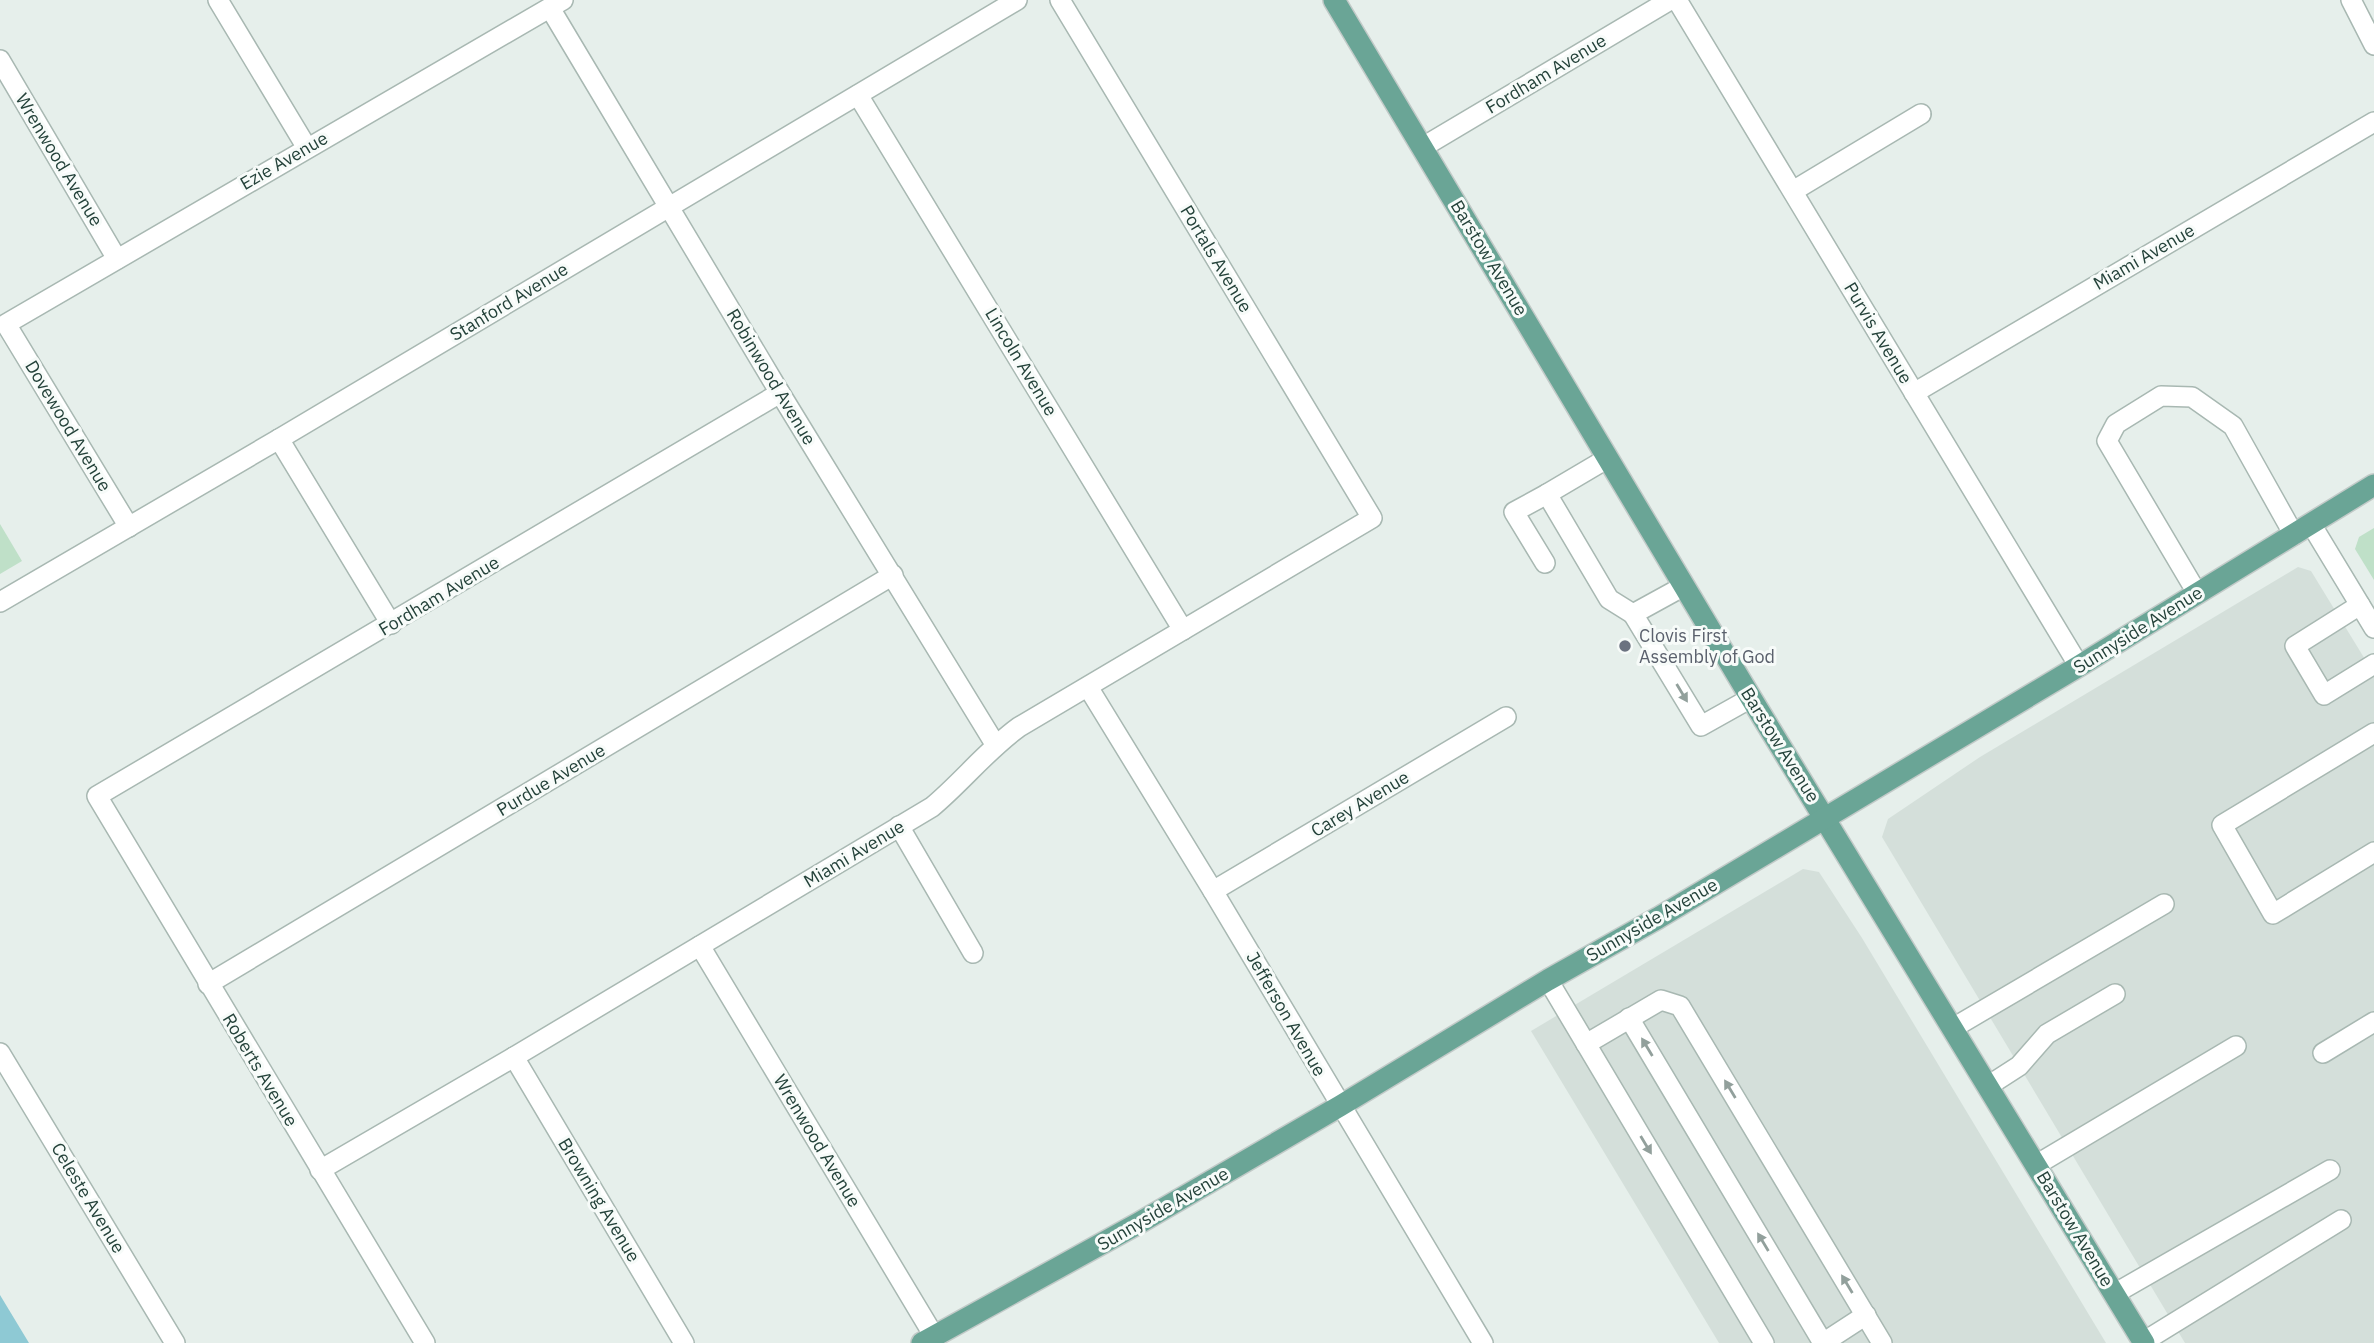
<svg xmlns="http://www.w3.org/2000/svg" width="2374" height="1343" font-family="'IBM Plex Sans',sans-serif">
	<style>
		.built { fill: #d4dfda }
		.green { fill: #bfe0c8 }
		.water { fill: #8ec9d4 }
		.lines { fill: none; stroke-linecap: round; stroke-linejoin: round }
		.minor-casing { stroke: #a8b8b2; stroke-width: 22 }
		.major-casing { stroke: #c2cac8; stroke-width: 24 }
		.minor { stroke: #fff; stroke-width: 19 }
		.major { stroke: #6aa596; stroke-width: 21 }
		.oneway { fill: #92a09c }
		.worship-dot { fill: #6b7280; stroke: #f7fbf9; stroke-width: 2.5 }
		.labels { text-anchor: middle; stroke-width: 6; stroke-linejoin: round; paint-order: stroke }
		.street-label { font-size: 18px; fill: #24423a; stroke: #f7fbf9 }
		.worship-label { font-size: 18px; fill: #5b616d; stroke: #f7fbf9; text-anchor: start }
	</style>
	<rect width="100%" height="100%" fill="#e6efeb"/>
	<!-- built -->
	<g class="built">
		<polygon points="2298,567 2311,571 2374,674 2374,1343 2185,1343 1882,837 1888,819 1980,757"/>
		<polygon points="1803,869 1819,872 1862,938 2106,1343 1719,1343 1531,1031"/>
	</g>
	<!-- green -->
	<g class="green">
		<polygon points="0,524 22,561 0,574"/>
		<polygon points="2374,528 2374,580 2355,549 2359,537"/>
	</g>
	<!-- water -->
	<polygon class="water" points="0,1295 29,1343 0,1343"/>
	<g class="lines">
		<defs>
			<g id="minor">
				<polyline points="218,0 307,148"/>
				<polyline points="1677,0 2079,666"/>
				<polyline points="2351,0 2374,45"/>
				<polyline points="550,8 780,393 995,744"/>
				<polyline points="0,60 117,259"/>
				<polyline points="858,95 1183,630"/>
				<polyline points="1423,147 1670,0"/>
				<polyline points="1793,191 1921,114"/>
				<polyline points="1914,393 2374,122"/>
				<polyline points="279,439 391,624"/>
				<polyline points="1608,458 1547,494 1609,599 1633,614 1684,586"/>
				<polyline points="2311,524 2374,628"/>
				<polyline points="129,527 6,324 563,0"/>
				<polyline points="1545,563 1514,512 1547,494"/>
				<polyline points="2197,593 2107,441 2116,424 2161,396 2192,397 2233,426 2294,535"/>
				<polyline points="0,602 279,439 1017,0"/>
				<polyline points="2360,605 2295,646 2324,695 2374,664"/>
				<polyline points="1633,614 1701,726 1751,698"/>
				<polyline points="1088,687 1213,891 1483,1343"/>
				<polyline points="2374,733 2222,825 2273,914 2374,852"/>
				<polyline points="899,826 973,953"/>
				<polyline points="1213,891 1506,717"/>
				<polyline points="700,946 934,1336"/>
				<polyline points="1548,980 1764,1343"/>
				<polyline points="208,984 893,575"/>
				<polyline points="1629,1018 1823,1343"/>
				<polyline points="1953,1028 2164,904"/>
				<polyline points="1586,1044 1661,1000 1680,1006 1882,1343"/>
				<polyline points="0,1053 175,1343"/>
				<polyline points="2323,1053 2374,1022"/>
				<polyline points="514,1057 684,1343"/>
				<polyline points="1988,1086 2019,1066 2047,1034 2115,994"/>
				<polyline points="2036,1165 2236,1046"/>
				<path d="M320 1170 514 1057 932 807C963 781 986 751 1019 727L1372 518 1060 0"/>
				<polyline points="2114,1294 2330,1170"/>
				<polyline points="2143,1342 2341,1220"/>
				<polyline points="425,1343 97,796 780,393"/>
				<polyline points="1823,1343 1866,1315"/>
			</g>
			<g id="major">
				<polyline points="1334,0 1751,698 2144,1343"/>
				<polyline points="922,1343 1139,1223 1340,1106 1548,980 1658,918 2079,666 2374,485"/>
			</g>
		</defs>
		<!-- minor casing -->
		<use href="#minor" class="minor-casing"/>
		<!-- major casing -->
		<use href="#major" class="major-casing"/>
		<!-- minor -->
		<use href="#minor" class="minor"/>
		<!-- major -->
		<use href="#major" class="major"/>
	</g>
	<!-- one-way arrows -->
	<defs><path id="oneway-solid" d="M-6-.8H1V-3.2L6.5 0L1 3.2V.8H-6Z" transform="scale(1.75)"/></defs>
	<g class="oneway">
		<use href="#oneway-solid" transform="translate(1682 693) rotate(59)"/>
		<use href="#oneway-solid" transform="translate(1647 1047) rotate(-121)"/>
		<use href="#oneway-solid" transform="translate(1730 1089) rotate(-121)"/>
		<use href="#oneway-solid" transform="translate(1646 1145) rotate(59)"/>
		<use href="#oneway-solid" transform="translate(1763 1242) rotate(-121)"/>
		<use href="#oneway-solid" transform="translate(1847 1284) rotate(-121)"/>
	</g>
	<!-- markers -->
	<circle class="worship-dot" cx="1625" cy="646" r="7"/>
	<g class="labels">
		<!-- street labels -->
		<g class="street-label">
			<text transform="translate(1546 74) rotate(-31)" y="6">Fordham Avenue</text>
			<text transform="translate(59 160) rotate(59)" y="6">Wrenwood Avenue</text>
			<text transform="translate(284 161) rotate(-30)" y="6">Ezie Avenue</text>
			<text transform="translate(2144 257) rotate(-30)" y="6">Miami Avenue</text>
			<text transform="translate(1489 258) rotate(59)" y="6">Barstow Avenue</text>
			<text transform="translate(1216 259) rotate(59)" y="6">Portals Avenue</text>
			<text transform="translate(509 302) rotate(-31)" y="6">Stanford Avenue</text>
			<text transform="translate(1878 333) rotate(59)" y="6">Purvis Avenue</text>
			<text transform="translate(1021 362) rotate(59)" y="6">Lincoln Avenue</text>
			<text transform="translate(771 377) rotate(59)" y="6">Robinwood Avenue</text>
			<text transform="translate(68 426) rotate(59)" y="6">Dovewood Avenue</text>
			<text transform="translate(439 596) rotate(-31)" y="6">Fordham Avenue</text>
			<text transform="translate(2138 630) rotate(-32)" y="6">Sunnyside Avenue</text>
			<text transform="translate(1780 745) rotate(58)" y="6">Barstow Avenue</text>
			<text transform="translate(551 780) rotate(-31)" y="6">Purdue Avenue</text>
			<text transform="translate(1360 804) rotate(-31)" y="6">Carey Avenue</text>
			<text transform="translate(854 854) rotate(-31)" y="6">Miami Avenue</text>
			<text transform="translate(1652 920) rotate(-30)" y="6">Sunnyside Avenue</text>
			<text transform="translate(1286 1014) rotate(60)" y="6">Jefferson Avenue</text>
			<text transform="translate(260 1070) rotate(59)" y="6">Roberts Avenue</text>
			<text transform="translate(817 1141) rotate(59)" y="6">Wrenwood Avenue</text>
			<text transform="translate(88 1198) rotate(59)" y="6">Celeste Avenue</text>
			<text transform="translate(599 1200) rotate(59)" y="6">Browning Avenue</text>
			<text transform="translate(1163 1209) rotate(-30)" y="6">Sunnyside Avenue</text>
			<text transform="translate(2075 1229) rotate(59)" y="6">Barstow Avenue</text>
		</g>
		<!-- worship labels -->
		<g class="worship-label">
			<text x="1639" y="642">Clovis First<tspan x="1639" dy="21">Assembly of God</tspan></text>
		</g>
	</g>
</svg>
